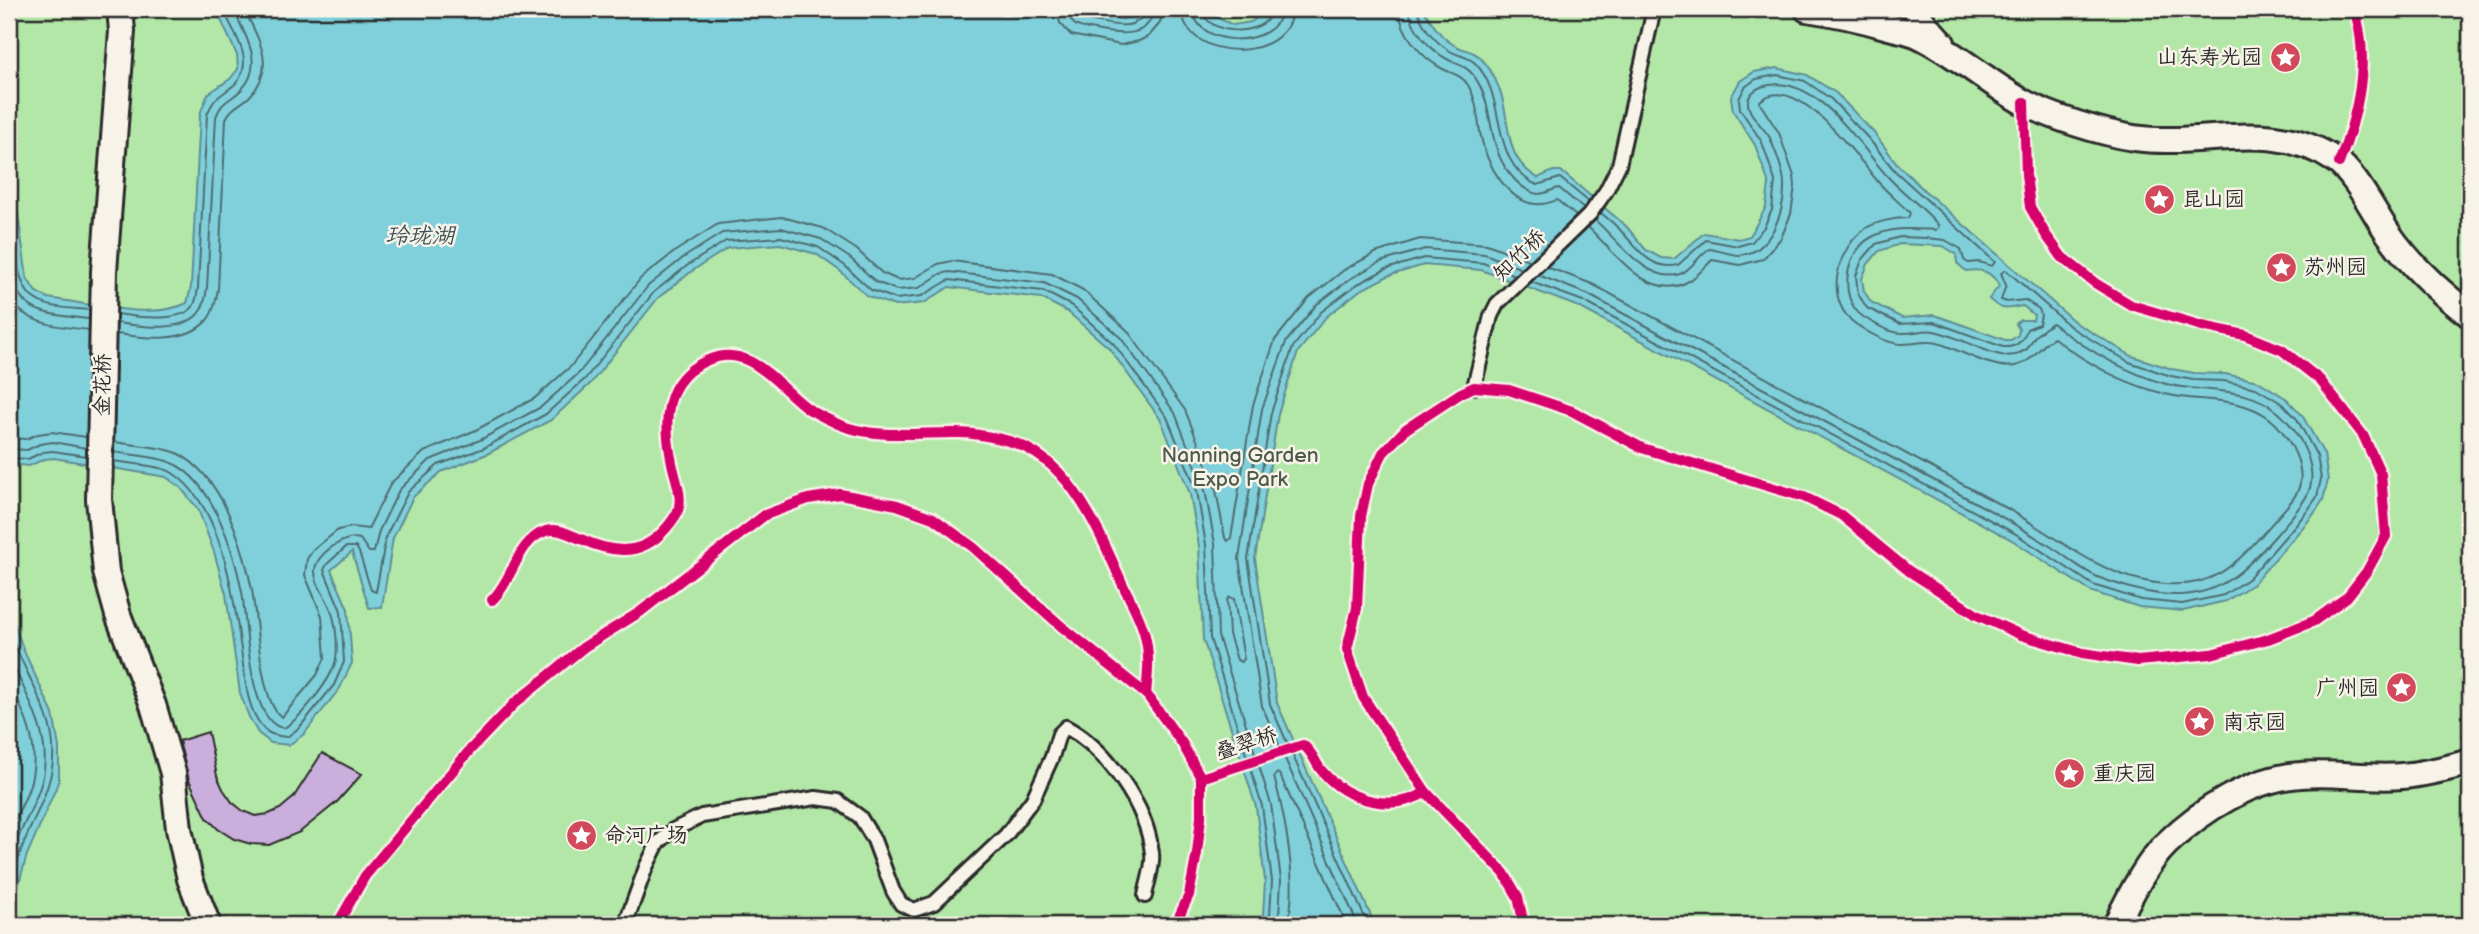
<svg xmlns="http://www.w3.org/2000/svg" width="2479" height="934" font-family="'Balsamiq Sans','LXGW WenKai TC',sans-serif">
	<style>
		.green { fill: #b3e7a8; stroke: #6f896a; stroke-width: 2 }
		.water { fill: #80d0db; stroke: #5e8e95; stroke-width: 2; fill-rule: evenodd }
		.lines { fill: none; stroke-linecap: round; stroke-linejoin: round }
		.shore { stroke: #4d6d71; stroke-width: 2 }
		.building { fill: #caaedc; stroke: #2b2b2b; stroke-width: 2 }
		.lane-casing { stroke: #2b2b2b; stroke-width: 18 }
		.street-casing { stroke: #2b2b2b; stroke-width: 30 }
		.lane { stroke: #f7f3e8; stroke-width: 12 }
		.street { stroke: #f7f3e8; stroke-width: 24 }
		.cycleway-casing { stroke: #f7f3e8; stroke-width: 15 }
		.cycleway { stroke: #d6006c; stroke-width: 10 }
		.labels { text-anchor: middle; stroke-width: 5; stroke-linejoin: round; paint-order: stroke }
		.poi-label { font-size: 21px; fill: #2b2b2b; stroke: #f7f3e8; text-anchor: start }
		.street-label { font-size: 21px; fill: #2b2b2b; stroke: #f7f3e8 }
		.park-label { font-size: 21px; fill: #4d5a4a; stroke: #f7f3e8 }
		.water-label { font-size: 23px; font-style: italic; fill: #405457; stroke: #f7f3e8 }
	</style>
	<rect width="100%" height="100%" fill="#f7f3e8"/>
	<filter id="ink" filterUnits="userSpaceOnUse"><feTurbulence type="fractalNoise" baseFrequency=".0143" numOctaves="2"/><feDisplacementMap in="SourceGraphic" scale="14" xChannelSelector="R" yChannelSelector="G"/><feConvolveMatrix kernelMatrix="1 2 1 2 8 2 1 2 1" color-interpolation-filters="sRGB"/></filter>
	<g filter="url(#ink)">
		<!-- green -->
		<rect class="green" x="9" y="9" width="2461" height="916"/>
		<!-- water -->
		<g class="water">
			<path d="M216 9H1052L1123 19 1132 16 1140 9H1204L1220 19 1233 25 1251 22 1269 9H1423C1432 23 1440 37 1454 45 1460 49 1468 50 1474 53 1485 59 1495 77 1499 88 1512 120 1501 157 1538 178L1553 171H1561L1626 226 1646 250 1661 258 1674 259 1704 233 1739 239 1750 236 1766 207 1769 184 1755 145 1733 111 1731 97 1740 81 1754 72 1777 68 1807 75 1836 93 1874 133 1899 166 1925 191 2076 323 2132 356 2172 369 2194 373 2225 374 2258 381 2287 399 2302 415 2324 454 2328 480 2323 500 2311 518 2253 584 2226 601 2183 611 2139 607 2090 591 2012 540 1579 307 1481 270 1424 265 1388 276 1359 291 1326 317 1298 352 1278 414 1255 559 1277 703 1375 925H1258L1263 915 1265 881 1256 807 1203 639 1199 546 1190 494 1161 420 1109 348 1068 312 1041 298 949 287 924 303 895 306 867 296 840 271 816 254 780 244 728 248 692 271 658 298 590 384 551 420 487 454 441 472 413 497 393 538 382 607 369 608 352 552 331 570 348 609 352 663 340 688 304 734 289 745 271 743 258 733 249 717 240 693 226 594 214 552 198 509 181 488 166 477 54 458 44 459 29 466 9 464V150L27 278 36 292 48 298C87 303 152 321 187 303L191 287 200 114 208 94 230 79 238 69 237 55ZM1900 244 1943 246 1956 254 1957 263 1966 271C1981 269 1991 270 1999 286L1989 299C2004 313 2006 308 2023 306L2034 315 2033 320H2020L2016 324 2019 329 2018 335 2011 340H2005L1935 315 1902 318 1871 302 1864 291 1862 279 1868 264 1879 251Z"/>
			<polygon points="9,609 24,651 53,714 59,747 59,781 27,855 10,915 10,925"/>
		</g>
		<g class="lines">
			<!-- shore -->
			<g class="shore">
				<polyline points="1057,9 1060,23 1071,35 1121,45 1139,41 1149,36 1160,23 1163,9"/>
				<path d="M1068 9C1068 15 1069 19 1074 24 1080 29 1088 28 1095 30 1116 34 1151 40 1153 9"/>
				<path d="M1077 9 1078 15 1083 19C1100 21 1140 37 1144 9"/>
				<path d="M1182 9C1184 63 1290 64 1292 9"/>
				<path d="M1193 9C1195 49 1279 50 1281 9"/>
				<path d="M1202 9C1205 37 1269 38 1272 9"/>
				<path d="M1399 9C1400 32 1421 57 1441 68 1452 74 1461 74 1468 85 1478 101 1477 119 1481 137 1486 162 1507 202 1536 204 1544 205 1551 202 1557 200L1576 216"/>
				<path d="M1409 9C1411 28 1430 50 1447 59 1458 65 1467 66 1474 76 1497 108 1484 148 1515 180 1521 186 1529 193 1538 194 1546 194 1553 189 1559 188L1584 209"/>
				<path d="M1418 9C1420 25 1436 43 1450 51 1458 56 1468 56 1475 63 1509 97 1487 162 1537 185L1560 178 1589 202"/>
				<path d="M9 193C12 218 13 281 32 297 46 309 72 308 89 310"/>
				<path d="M9 261C16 316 43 313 89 319"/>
				<path d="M1547 267 1592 284C1728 357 1864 431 1999 504 2047 529 2090 570 2145 581 2212 595 2235 566 2275 520 2284 509 2298 497 2300 483 2304 462 2286 431 2269 418 2238 395 2200 403 2165 394 2125 384 2087 364 2054 338 2039 345 2033 363 2015 366 1996 370 1962 352 1944 345 1928 339 1917 344 1901 344 1887 343 1869 333 1857 325 1824 303 1835 253 1862 231 1873 222 1893 218 1908 218L1910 213C1900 203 1889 194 1879 183 1859 160 1795 67 1759 102L1779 133 1794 176 1795 186 1791 214 1781 238 1763 259 1740 265 1712 260C1704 268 1698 276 1687 282 1648 303 1612 249 1588 227"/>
				<path d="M1538 275 1587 294C1717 364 1848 434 1978 504 2003 517 2026 531 2050 546 2066 556 2082 571 2100 578 2125 587 2153 596 2180 595 2224 594 2250 565 2277 534 2287 522 2298 511 2306 497 2322 471 2299 431 2279 413 2247 384 2204 394 2166 384 2124 372 2087 350 2052 323L2035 336 2027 349 2016 355 2005 356C1981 352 1959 336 1934 331 1923 329 1913 334 1902 333 1890 333 1872 323 1862 316 1837 297 1846 250 1872 237 1892 226 1914 229 1936 230L1939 226C1924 208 1904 194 1889 178 1859 146 1815 69 1761 87 1755 89 1748 95 1748 102 1747 114 1765 128 1770 138 1775 150 1784 171 1784 184 1785 210 1771 253 1740 255 1730 255 1719 250 1709 249 1698 256 1692 269 1680 274 1648 285 1616 238 1595 220"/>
				<path d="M1531 282 1583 301 2016 534 2093 585 2141 600 2182 604 2224 595 2249 578 2305 514 2317 497 2321 479 2317 456 2297 419 2283 404 2256 388 2224 381 2193 380 2171 376 2129 362 2072 328 2006 270 2001 273 2006 285 2001 300 2007 302 2025 300 2039 309 2041 315 2039 324 2027 329C2023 341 2017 348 2003 347L1934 322 1900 324 1867 308 1858 294 1856 276 1862 260 1876 244 1900 237 1926 238 1945 240 1961 249 1964 260 1968 263 1979 262 1992 266 1995 262 1895 171 1868 138 1831 99 1805 81 1777 75 1756 79 1745 87 1739 99 1740 109 1762 142 1775 181 1772 210 1764 227 1752 242 1738 246 1706 240 1678 265C1651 271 1638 249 1622 232 1616 225 1608 219 1601 213"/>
				<path d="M9 298C27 326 59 326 89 330"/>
				<path d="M117 314C136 317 176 322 191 309 196 305 197 294 198 288L207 115C216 93 220 98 235 84 257 62 233 32 223 9"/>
				<path d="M117 323C140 326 180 333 198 314 204 308 206 296 207 288L216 117C222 100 230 101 241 90 266 65 245 35 233 9"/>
				<path d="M117 334C143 338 187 344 207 320 214 312 216 299 218 289L226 119C231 107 241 105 250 96 277 67 259 40 244 9"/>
				<polyline points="9,438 26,439 38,434 52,432 86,437"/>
				<path d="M114 442C132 445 162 446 177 453 222 475 243 544 252 590 257 616 260 705 282 717L317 675 325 658 322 616 305 575 307 559 313 550 338 530 352 527 368 529 391 483 424 452 476 430 535 398 571 366 641 278 677 250 718 224 782 217 823 228 856 249 882 273 898 280 915 278 938 264 952 261 1052 274 1083 290 1127 330 1185 410 1215 485 1225 538 1228 541 1231 538 1253 405 1275 340 1309 298 1344 270 1375 253 1420 239 1487 244 1531 261"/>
				<polyline points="9,449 27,450 40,444 53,442 86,448"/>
				<path d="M114 452C130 455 158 456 172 463 213 481 234 551 242 592 247 621 248 725 284 728 301 718 333 678 336 659 338 645 336 623 331 610 327 598 314 583 315 570 316 554 345 534 360 539L369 552H374L379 531 399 490 430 460 480 440 541 407 579 373 648 286 683 258 722 233 781 228 821 239 850 258 876 282 897 290 919 288 940 274 949 272 1044 283 1077 299 1121 338 1175 413 1205 490 1215 544 1218 636 1271 804 1281 880 1279 916 1275 925"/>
				<polyline points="9,458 28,459 43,452 53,451 86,456"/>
				<path d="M114 461C129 464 160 465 171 472 224 505 234 600 242 657 245 680 247 709 263 728 269 735 278 736 287 737L299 728 334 685 344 662 341 611 324 570 327 564 346 547H356L359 552 371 590 376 592 386 536 408 492 438 465 484 448 546 414 585 379 654 292 688 265 726 241 781 237 818 247 844 265 871 290 896 299 922 296 949 280 1043 291 1072 306 1114 344 1167 417 1197 491 1206 545 1210 638 1262 806 1272 881 1270 915 1266 925"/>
				<polygon points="1230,597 1234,599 1244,659 1241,662 1237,660 1229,634 1227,600"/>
				<path d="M9 630C19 659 35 685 46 714 67 771 38 803 20 853 16 867 13 881 9 895"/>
				<path d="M9 656C25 694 54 737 42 781 34 809 17 834 9 862"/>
				<path d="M9 681C23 711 39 741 32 776 29 795 17 814 9 832"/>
				<path d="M1287 925C1299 887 1285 816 1274 777L1277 773 1280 775 1347 925"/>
				<polyline points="1358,925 1262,706 1239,559 1262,409 1286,342 1316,305 1350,279 1380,262 1425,249 1485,254 1522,269"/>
				<polyline points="1368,925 1270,704 1248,559 1271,413 1293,347 1321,312 1356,285 1386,269 1424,258 1483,263 1515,275"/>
			</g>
		</g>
		<!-- building -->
		<polygon class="building" points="208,732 217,776 223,789 232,802 243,811 255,816 269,814 280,809 293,798 322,753 362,774 337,802 300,832 269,845 251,844 234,839 218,829 207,818 189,780 179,741"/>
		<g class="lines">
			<defs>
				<g id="lane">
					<polyline points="1474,387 1491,316 1497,304 1590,214 1606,191 1619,165 1654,9"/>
					<path d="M625 925 646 867 658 843 673 830 702 816 816 798 838 801 860 817 874 840 893 891 901 904 914 910 934 903 1006 835 1033 799 1052 757 1059 734 1066 727C1107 749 1147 806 1152 853 1154 866 1147 883 1145 896"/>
				</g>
				<g id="street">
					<polyline points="120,9 122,31 104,271 99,499 106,572 118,615 153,705 173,773 179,829 190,879 208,925"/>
					<path d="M1807 9C1835 13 1862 19 1889 27 1899 30 1910 31 1920 36 1957 54 1987 82 2023 102 2051 117 2102 133 2134 138 2205 148 2270 117 2335 160 2356 174 2374 213 2388 233 2411 266 2438 291 2470 315"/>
					<polyline points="1916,9 1922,21 1942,43"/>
					<path d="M2116 925C2128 899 2145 865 2166 844 2201 810 2252 778 2301 775 2335 772 2369 779 2402 776 2425 774 2449 768 2470 762"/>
				</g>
			</defs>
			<!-- lane casing -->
			<use href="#lane" class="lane-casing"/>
			<!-- street casing -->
			<use href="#street" class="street-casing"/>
			<!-- lane -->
			<use href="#lane" class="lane"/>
			<!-- street -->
			<use href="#street" class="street"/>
			<defs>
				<g id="cycleway">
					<path d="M2339 163C2358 114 2371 60 2354 9"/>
					<path d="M492 600C513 581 517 540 546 531 558 527 570 535 581 539 622 558 651 554 676 515 685 499 675 479 672 463 663 421 663 379 708 360 751 341 779 389 810 410 819 415 829 420 838 424 875 440 920 432 959 433 973 433 987 436 1001 439 1068 453 1097 527 1122 583 1130 600 1141 618 1145 636 1150 655 1148 675 1146 694"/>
					<path d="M1201 778 1303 745C1313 752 1315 763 1322 771 1347 801 1393 813 1426 792"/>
					<polyline points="337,925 365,876 470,750 515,703 584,647 640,612 765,515 808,499 840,494 897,505 933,518 973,547 1061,626 1147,695 1182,743 1201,778 1201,817 1197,853 1189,895 1175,925"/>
					<polyline points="1524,925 1518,897 1504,873 1426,792 1363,697 1347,649 1357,608 1361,516 1368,484 1383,453 1406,429 1461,393 1474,387 1509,390 1572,411 1642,448 1804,497 1841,515 1909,571 1977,615 2021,635 2082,653 2138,661 2211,654 2268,639 2314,621 2347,597 2367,571 2386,536 2381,474 2363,435 2320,380 2282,350 2245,335 2202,326 2131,305 2095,283 2062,257 2046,235 2030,207 2026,175 2024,102"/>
				</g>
			</defs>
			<!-- cycleway casing -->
			<use href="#cycleway" class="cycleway-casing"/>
			<!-- cycleway -->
			<use href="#cycleway" class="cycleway"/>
		</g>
	</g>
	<!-- icons -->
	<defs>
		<symbol id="sight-disc" viewBox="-11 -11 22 22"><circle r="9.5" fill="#d1495b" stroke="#f7f3e8"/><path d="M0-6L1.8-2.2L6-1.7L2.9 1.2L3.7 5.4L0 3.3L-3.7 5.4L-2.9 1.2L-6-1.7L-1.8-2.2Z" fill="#fff"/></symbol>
	</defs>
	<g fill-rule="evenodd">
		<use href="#sight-disc" x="2268" y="40" width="35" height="35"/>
		<use href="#sight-disc" x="2142" y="182" width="35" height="35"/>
		<use href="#sight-disc" x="2264" y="250" width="35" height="35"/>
		<use href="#sight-disc" x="2384" y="670" width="35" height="35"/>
		<use href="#sight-disc" x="2182" y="704" width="35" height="35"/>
		<use href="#sight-disc" x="2052" y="756" width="35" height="35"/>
		<use href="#sight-disc" x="564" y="818" width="35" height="35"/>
	</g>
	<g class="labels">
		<!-- poi labels -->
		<g class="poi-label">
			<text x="2262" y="64" text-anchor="end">山东寿光园</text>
			<text x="2182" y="206">昆山园</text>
			<text x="2304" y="274">苏州园</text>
			<text x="2379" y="695" text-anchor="end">广州园</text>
			<text x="2223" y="729">南京园</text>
			<text x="2093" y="780">重庆园</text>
			<text x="604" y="842">命河广场</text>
		</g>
		<!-- street labels -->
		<g class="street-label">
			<text transform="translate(1519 255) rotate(-44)" y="7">知竹桥</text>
			<text transform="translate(102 385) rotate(-89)" y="7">金花桥</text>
			<text transform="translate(1246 743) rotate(-18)" y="7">叠翠桥</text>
		</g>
		<!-- park labels -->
		<g class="park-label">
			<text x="1240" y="462">Nanning Garden<tspan x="1240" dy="24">Expo Park</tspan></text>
		</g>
		<!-- water labels -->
		<g class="water-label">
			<text x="420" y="243">玲珑湖</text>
		</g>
	</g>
	<!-- margin -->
	<rect width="2479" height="934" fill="none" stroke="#f7f3e8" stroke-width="35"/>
	<rect x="18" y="18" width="2444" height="899" fill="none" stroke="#2b2b2b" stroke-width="2.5" filter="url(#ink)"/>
</svg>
